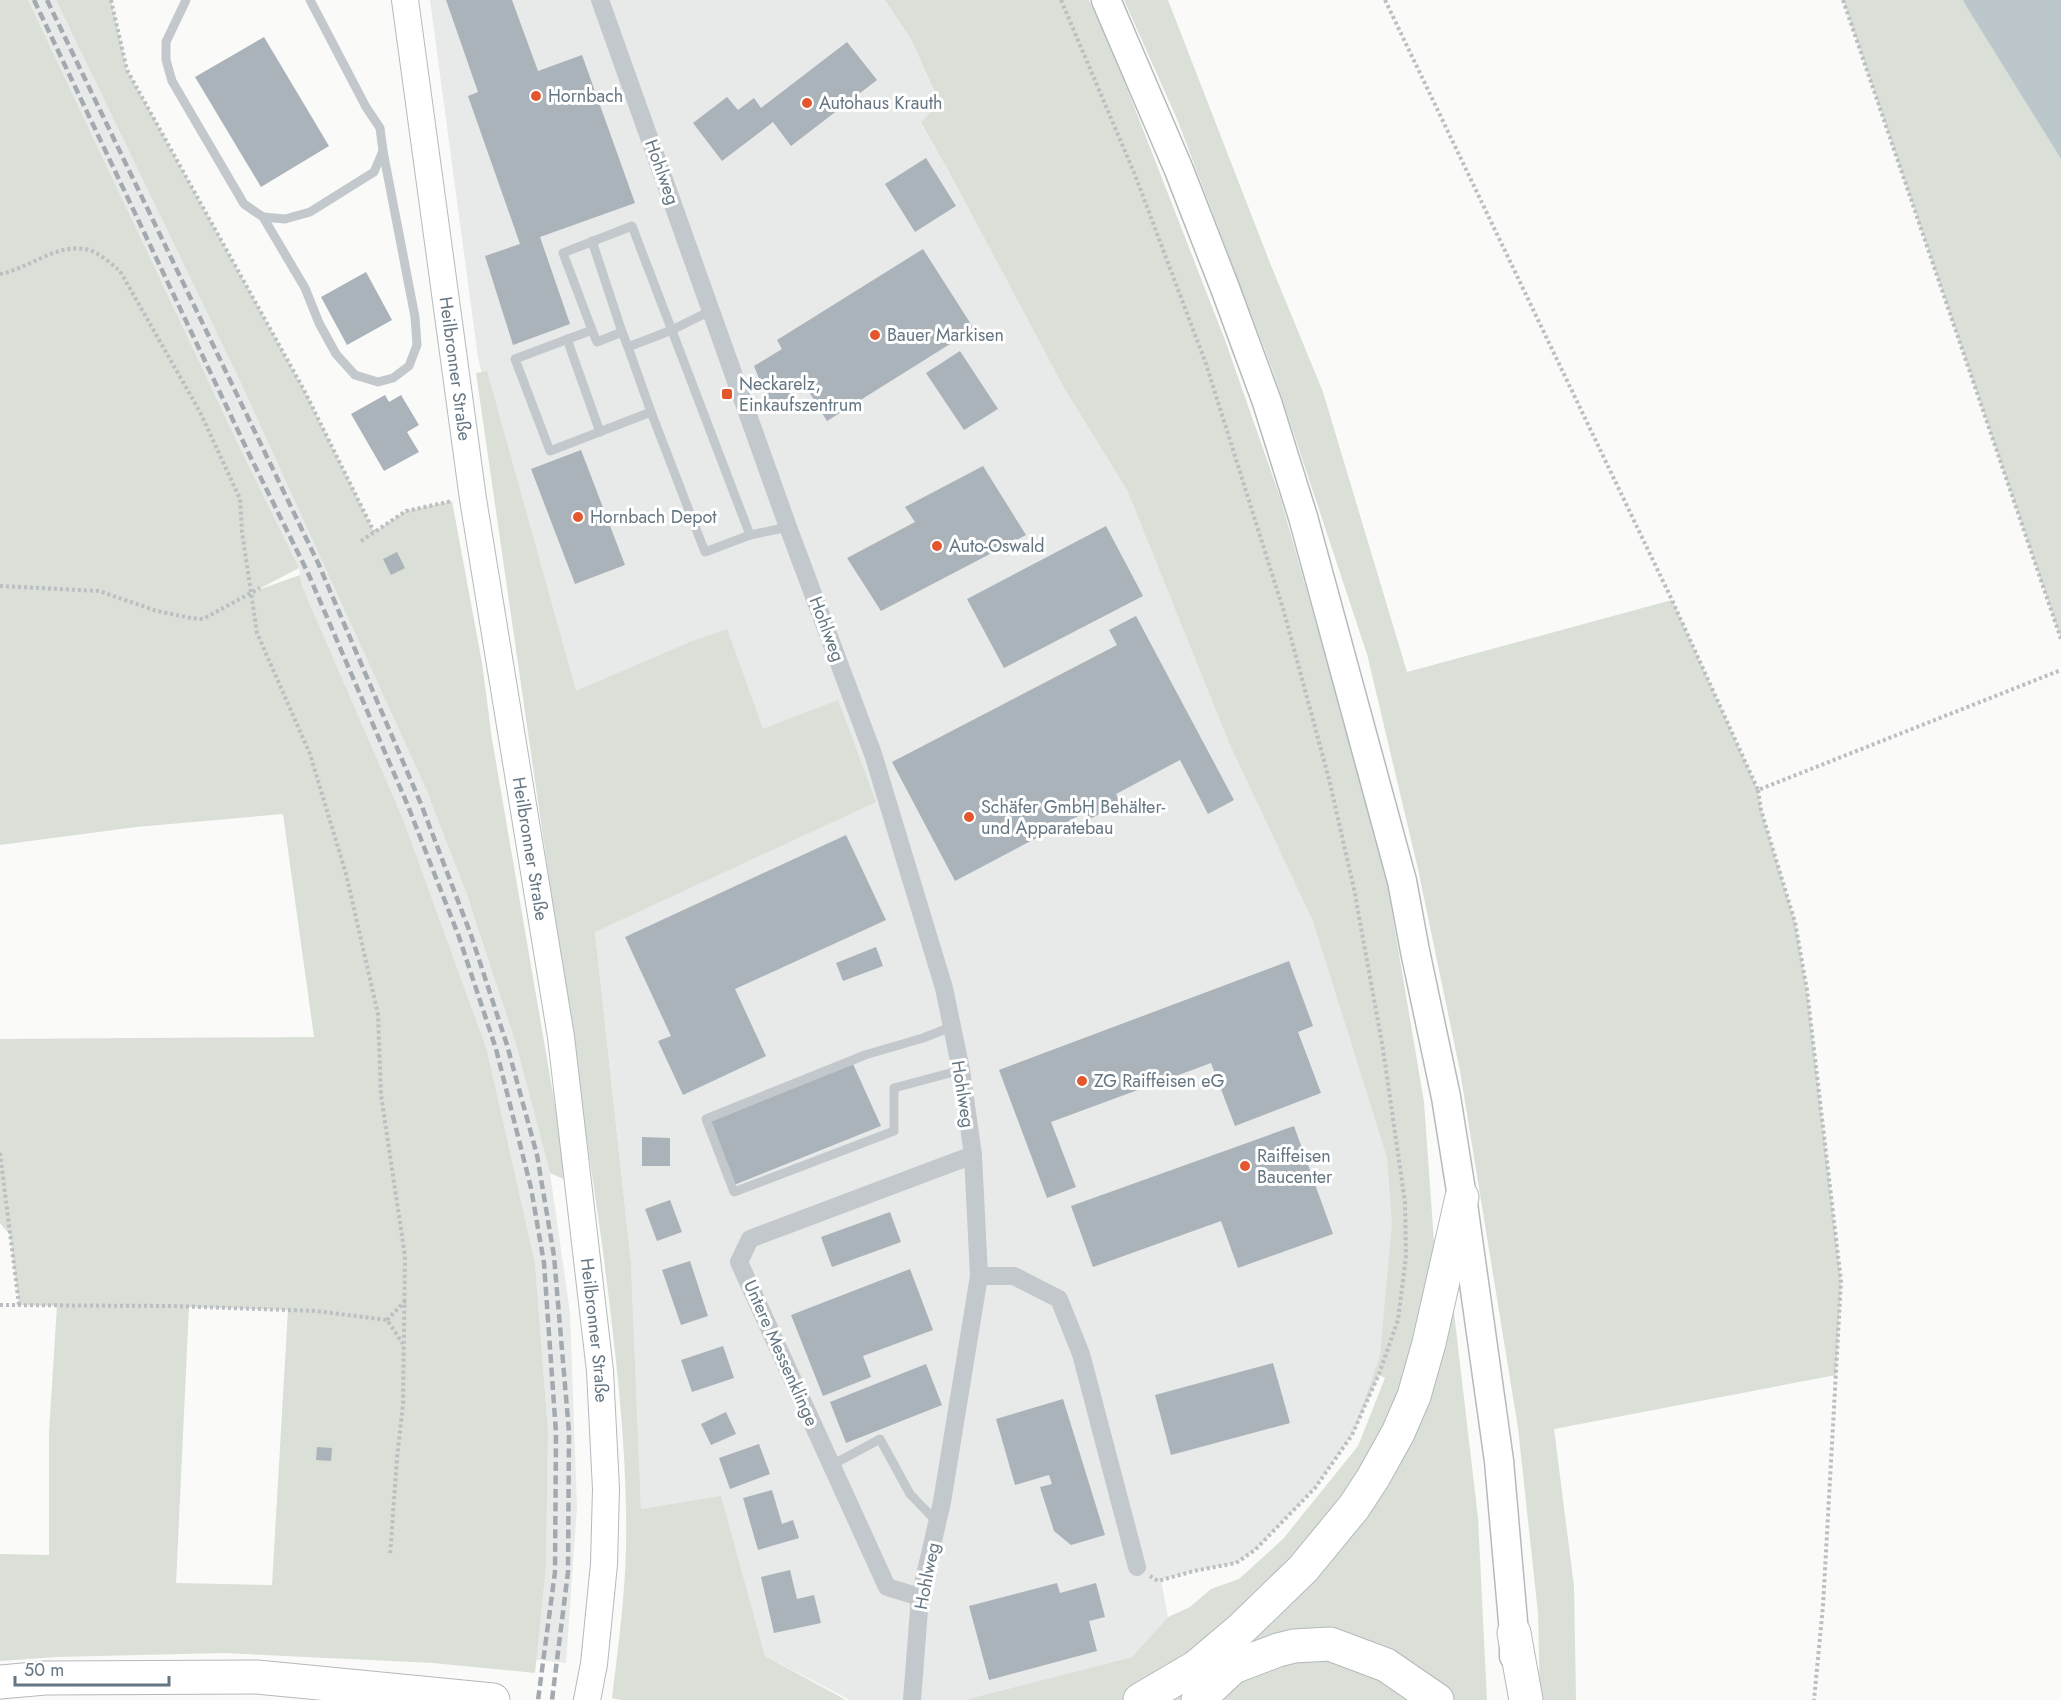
<svg xmlns="http://www.w3.org/2000/svg" width="2061" height="1700" font-family="Jost,sans-serif">
	<style>
		.built { fill: #e8e9e9 }
		.green { fill: #dadfd7; fill-rule: evenodd }
		.water { fill: #bbc7cb }
		.building { fill: #aab3b9 }
		.lines { fill: none; stroke-linecap: round; stroke-linejoin: round }
		.secondary-casing { stroke: #b3babf; stroke-width: 28 }
		.primary-casing { stroke: #b5babe; stroke-width: 31 }
		.highway-casing { stroke: #b4b9bd; stroke-width: 35 }
		.path { stroke: #bbbfc2; stroke-width: 4; stroke-dasharray: 3 3; stroke-linecap: butt }
		.lane { stroke: #c3c8cc; stroke-width: 9 }
		.street { stroke: #c3c8cc; stroke-width: 18 }
		.secondary { stroke: #fff; stroke-width: 26 }
		.primary { stroke: #fff; stroke-width: 28 }
		.highway { stroke: #fff; stroke-width: 33 }
		.rail { stroke: #a2aab0; stroke-width: 4.5; stroke-dasharray: 9 4.5; stroke-linecap: butt }
		.poi-dot { fill: #e4572e; stroke: #fff; stroke-width: 2 }
		.labels { text-anchor: middle; stroke-width: 6; stroke-linejoin: round; paint-order: stroke }
		.poi-label { font-size: 18px; fill: #657683; stroke: #fff; text-anchor: start }
		.street-label { font-size: 18px; fill: #657683; stroke: #fff }
	</style>
	<rect width="100%" height="100%" fill="#fafaf8"/>
	<!-- built -->
	<g class="built">
		<polygon points="28,0 56,0 241,383 426,789 467,895 516,1044 550,1173 570,1313 577,1507 566,1663 536,1660 546,1567 548,1431 535,1263 487,1050 403,819 302,586 299,568 241,450"/>
		<polygon points="430,0 885,0 911,39 939,103 921,124 948,170 1064,388 1127,490 1229,743 1314,921 1405,1202 1398,1320 1352,1435 1315,1488 1255,1550 1236,1563 1194,1571 1161,1580 1168,1617 1132,1657 964,1700 850,1700 765,1656 721,1497 641,1509 631,1263 595,931 520,530 478,358"/>
	</g>
	<!-- green -->
	<g class="green">
		<path d="M0 0H28L241 450 299 568 255 591 300 575 302 586 403 819 487 1050 535 1263 548 1431 546 1567 535 1673 433 1663 224 1653 56 1657 0 1661V1554L49 1555V1432L57 1306 19 1305 10 1235 0 1223V1039L314 1037 283 814 136 827 0 845ZM189 1307 288 1310 272 1585 176 1583Z"/>
		<polygon points="56,0 111,0 127,70 304,390 374,532 406,511 452,501 482,663 492,739 568,1181 550,1173 516,1044 467,895 426,789 241,383"/>
		<polygon points="885,0 1089,0 1112,50 1225,340 1281,500 1371,817 1387,883 1424,1102 1435,1256 1436,1308 1344,1541 1453,1304 1478,1518 1487,1700 1451,1700 1294,1646 1437,1700 964,1700 1132,1657 1168,1617 1190,1607 1211,1589 1239,1579 1283,1539 1358,1446 1385,1378 1379,1375 1352,1435 1380,1356 1392,1223 1387,1157 1313,921 1229,743 1127,490 1064,388 948,170 921,123 939,102 911,39"/>
		<polygon points="1124,0 1168,0 1270,263 1323,392 1407,672 1672,600 1758,790 1761,810 1795,922 1807,990 1841,1281 1836,1375 1554,1429 1574,1586 1576,1700 1540,1700 1538,1613 1518,1428 1460,1071 1418,869 1367,654 1274,374 1177,119"/>
		<polygon points="1843,0 1963,0 2061,159 2061,639"/>
		<path d="M487 371 576 691 690 642 727 629 763 729 838 700 876 802 595 932 631 1263 641 1509 721 1496 765 1656 846 1700H621L612 1698C618 1648 625 1598 626 1547 628 1448 615 1349 603 1251L476 373Z"/>
	</g>
	<!-- water -->
	<polygon class="water" points="1963,0 2061,0 2061,159 1968,9"/>
	<!-- building -->
	<g class="building">
		<polygon points="446,0 512,0 538,71 582,55 635,203 540,237 570,324 513,345 485,256 520,244 468,96 478,92"/>
		<polygon points="264,37 329,146 261,187 195,77"/>
		<polygon points="847,42 877,80 791,146 773,122 722,161 693,123 727,97 738,110 754,98 761,108"/>
		<polygon points="926,158 956,206 915,232 885,184"/>
		<polygon points="923,249 974,329 827,421 803,382 789,390 796,402 773,413 754,366 782,349 777,340"/>
		<polygon points="366,272 392,320 347,345 321,297"/>
		<polygon points="960,351 998,409 964,430 926,373"/>
		<polygon points="385,395 389,402 401,395 419,425 407,432 419,452 384,471 351,414"/>
		<polygon points="581,450 625,565 575,584 531,469"/>
		<polygon points="983,466 1026,535 881,611 847,558 915,522 905,507"/>
		<polygon points="1106,526 1143,596 1004,668 967,599"/>
		<polygon points="397,552 405,568 391,575 383,559"/>
		<polygon points="1136,616 1234,800 1208,814 1180,760 1116,794 1120,803 1090,819 1086,812 955,881 892,762 1117,645 1109,630"/>
		<polygon points="846,835 886,920 735,989 766,1056 683,1095 658,1041 671,1036 625,937"/>
		<polygon points="876,947 883,966 843,981 836,963"/>
		<polygon points="1289,961 1313,1026 1298,1032 1321,1093 1235,1126 1211,1063 1051,1122 1076,1187 1047,1198 999,1070"/>
		<polygon points="853,1064 881,1126 734,1185 710,1119"/>
		<polygon points="1294,1126 1333,1234 1238,1268 1221,1221 1093,1267 1071,1206"/>
		<polygon points="642,1137 670,1138 670,1166 642,1166"/>
		<polygon points="670,1200 682,1232 657,1241 645,1209"/>
		<polygon points="890,1212 901,1242 832,1267 821,1237"/>
		<polygon points="690,1261 708,1316 681,1325 662,1270"/>
		<polygon points="910,1269 933,1330 863,1356 871,1377 823,1396 791,1315"/>
		<polygon points="723,1346 734,1378 692,1392 681,1360"/>
		<polygon points="1273,1363 1290,1423 1171,1455 1155,1395"/>
		<polygon points="926,1364 942,1405 846,1443 830,1402"/>
		<polygon points="1063,1399 1105,1535 1071,1545 1054,1531 1040,1487 1052,1484 1049,1475 1015,1485 996,1419"/>
		<polygon points="726,1412 736,1434 711,1445 701,1424"/>
		<polygon points="759,1444 770,1474 730,1489 719,1458"/>
		<polygon points="317,1447 332,1448 331,1461 316,1460"/>
		<polygon points="772,1490 782,1524 793,1520 799,1538 758,1550 743,1498"/>
		<polygon points="790,1570 797,1599 814,1595 821,1623 774,1633 761,1577"/>
		<polygon points="1057,1583 1060,1593 1096,1583 1105,1617 1089,1621 1097,1651 989,1680 969,1606"/>
	</g>
	<g class="lines">
		<defs>
			<g id="secondary">
				<path id="s1" d="M405 0 473 499 561 1037 600 1371 606 1489 604 1564 594 1664 587 1700"/>
			</g>
			<polyline id="primary" points="1106,0 1179,170 1225,288 1267,402 1303,517 1402,881 1415,951 1446,1097 1462,1197 1499,1461 1514,1633 1514,1656"/>
			<g id="highway">
				<polyline points="1514,1633 1526,1700"/>
				<polyline points="0,1682 45,1678 257,1677 493,1700"/>
				<polyline points="1140,1700 1196,1667 1241,1629 1303,1569 1354,1507 1373,1478 1398,1433 1414,1396 1429,1343 1462,1197"/>
				<polyline points="1198,1700 1233,1667 1278,1650 1294,1646 1330,1644 1386,1665 1437,1700"/>
			</g>
		</defs>
		<!-- secondary casing -->
		<use href="#secondary" class="secondary-casing"/>
		<!-- primary casing -->
		<use href="#primary" class="primary-casing"/>
		<!-- highway casing -->
		<use href="#highway" class="highway-casing"/>
		<!-- path -->
		<g class="path">
			<polyline points="111,0 127,70 304,390 374,532"/>
			<polyline points="1061,0 1135,175 1206,364 1284,612 1329,779 1354,889 1383,1049 1405,1202 1406,1256 1398,1320 1379,1374 1352,1435 1315,1488 1255,1550 1236,1563 1194,1571 1158,1581 1150,1576"/>
			<polyline points="1385,0 1672,600 1758,790 2061,670"/>
			<polyline points="1843,0 2061,639"/>
			<path d="M0 274C28 269 55 244 85 249 98 251 110 263 120 271L200 412 240 499 242 532 257 633 310 754 346 874 378 1014 381 1095 405 1256 403 1405 397 1458 390 1556"/>
			<polyline points="361,541 406,511 452,501"/>
			<polyline points="0,586 99,591 157,611 191,618 203,619 260,588"/>
			<polyline points="1758,790 1761,810 1795,922 1807,990 1841,1281 1823,1606 1814,1700"/>
			<polyline points="0,1153 19,1305"/>
			<polyline points="0,1305 172,1306 316,1311 387,1320 403,1344"/>
			<polyline points="387,1320 405,1301"/>
		</g>
		<!-- lane -->
		<g class="lane">
			<polyline points="186,0 166,42 166,60 172,81 244,204 263,217 305,288 319,323 336,354 355,375 378,382 393,378 409,366 417,345 415,317 383,151"/>
			<polyline points="263,217 285,219 310,212 374,172 383,151 380,128 366,107 310,0"/>
			<polygon points="632,226 750,535 705,552 651,412 550,451 515,359 592,330 563,253"/>
			<polyline points="592,241 622,332"/>
			<polyline points="592,330 597,342 622,332 628,347"/>
			<polyline points="567,339 600,432"/>
			<polyline points="651,412 628,347 672,330 710,311"/>
			<polyline points="750,535 788,527"/>
			<polyline points="951,1027 923,1038 865,1055 706,1119 734,1192 894,1131 894,1088 961,1070"/>
			<polyline points="832,1465 880,1439 910,1494 937,1522"/>
		</g>
		<!-- street -->
		<g class="street">
			<polyline points="600,0 788,527 873,754 944,988 961,1070 973,1155 979,1276 942,1502 920,1597 912,1700"/>
			<polyline points="979,1276 1014,1276 1059,1299 1081,1354 1137,1567"/>
			<polyline points="920,1597 887,1587 739,1262 750,1239 973,1155"/>
		</g>
		<!-- secondary -->
		<use href="#secondary" class="secondary"/>
		<!-- primary -->
		<use href="#primary" class="primary"/>
		<!-- highway -->
		<use href="#highway" class="highway"/>
		<!-- rail -->
		<g class="rail">
			<polyline points="34,0 250,456 308,573 408,806 459,937 496,1049 531,1188 544,1263 556,1433 555,1572 538,1700"/>
			<polyline points="47,0 319,565 421,804 471,935 507,1045 537,1155 554,1256 569,1432 568,1572 552,1700"/>
		</g>
	</g>
	<!-- markers -->
	<g class="poi-dot">
		<circle cx="536" cy="96" r="6"/>
		<circle cx="807" cy="103" r="6"/>
		<circle cx="875" cy="335" r="6"/>
		<rect x="721" y="388" width="12" height="12" rx="3"/>
		<circle cx="578" cy="517" r="6"/>
		<circle cx="937" cy="546" r="6"/>
		<circle cx="969" cy="817" r="6"/>
		<circle cx="1082" cy="1081" r="6"/>
		<circle cx="1245" cy="1166" r="6"/>
	</g>
	<g class="labels">
		<!-- poi labels -->
		<g class="poi-label">
			<text x="548" y="102">Hornbach</text>
			<text x="819" y="109">Autohaus Krauth</text>
			<text x="887" y="341">Bauer Markisen</text>
			<text x="739" y="390">Neckarelz,<tspan x="739" dy="21">Einkaufszentrum</tspan></text>
			<text x="590" y="523">Hornbach Depot</text>
			<text x="949" y="552">Auto-Oswald</text>
			<text x="981" y="813">Schäfer GmbH Behälter-<tspan x="981" dy="21">und Apparatebau</tspan></text>
			<text x="1094" y="1087">ZG Raiffeisen eG</text>
			<text x="1257" y="1162">Raiffeisen<tspan x="1257" dy="21">Baucenter</tspan></text>
		</g>
		<!-- street labels -->
		<g class="street-label">
			<text transform="translate(662 172) rotate(70)" y="6">Hohlweg</text>
			<text dy="6" stroke="none"><textPath href="#s1" startOffset="372">Heilbronner Straße</textPath></text>
			<text transform="translate(827 629) rotate(69)" y="6">Hohlweg</text>
			<text dy="6" stroke="none"><textPath href="#s1" startOffset="858">Heilbronner Straße</textPath></text>
			<text transform="translate(963 1094) rotate(81)" y="6">Hohlweg</text>
			<text dy="6" stroke="none"><textPath href="#s1" startOffset="1344">Heilbronner Straße</textPath></text>
			<text transform="translate(781 1353) rotate(66)" y="6">Untere Messenklinge</text>
			<text transform="translate(927 1576) rotate(-79)" y="6">Hohlweg</text>
		</g>
	</g>
	<!-- scale -->
	<path d="M15 1676v9h154v-9" fill="none" stroke="#657683" stroke-width="3"/>
	<text x="24" y="1676" font-size="18" fill="#657683" stroke="#ffffff" stroke-width="4.5" paint-order="stroke">50 m</text>
</svg>
